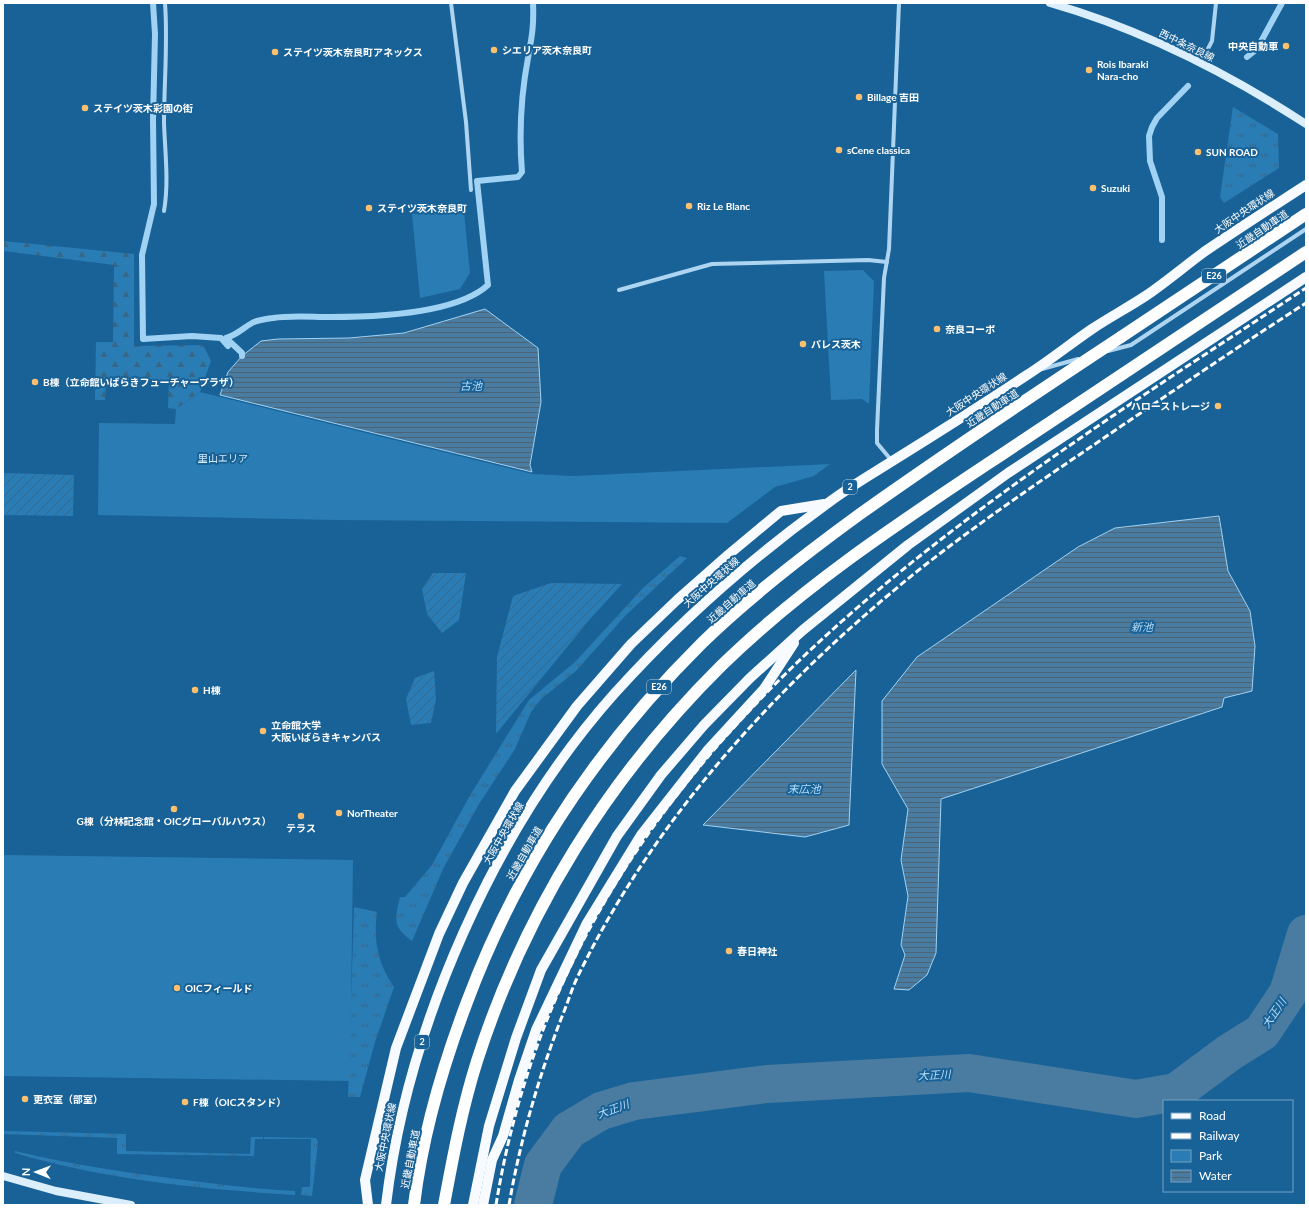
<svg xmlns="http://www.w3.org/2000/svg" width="1309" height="1208" font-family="Lato,'Noto Sans JP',sans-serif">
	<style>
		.grass { fill: url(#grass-tufts) }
		.forest { fill: url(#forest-firs) }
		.park { fill: #297cb4 }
		.garden { fill: url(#garden-furrows) }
		.water { fill: url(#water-rules); stroke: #a0d2f3 }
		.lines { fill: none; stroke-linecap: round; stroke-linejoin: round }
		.stream { stroke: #a0d2f3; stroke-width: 6 }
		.river { stroke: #4a7ca1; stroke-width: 38 }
		.street { stroke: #add5f1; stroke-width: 4 }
		.secondary { stroke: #dbeefb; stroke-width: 8 }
		.primary { stroke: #f7fbff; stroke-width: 10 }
		.highway { stroke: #fff; stroke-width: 12 }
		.rail { stroke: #fff; stroke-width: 3; stroke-dasharray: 7 3; stroke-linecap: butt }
		.highway-bridge { stroke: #fff; stroke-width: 12 }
		.poi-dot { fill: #ffc06d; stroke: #196297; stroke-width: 1.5 }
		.labels { text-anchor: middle; stroke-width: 4; stroke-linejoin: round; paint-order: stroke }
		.shield { fill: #196297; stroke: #bad0e0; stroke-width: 1 }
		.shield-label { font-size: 9px; font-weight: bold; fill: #fff }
		.street-label { font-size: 10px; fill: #fff; stroke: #196297 }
		.poi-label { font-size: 10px; font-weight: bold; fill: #fff; stroke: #196297; text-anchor: start }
		.park-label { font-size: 10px; fill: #d4ecfb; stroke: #196297 }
		.water-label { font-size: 11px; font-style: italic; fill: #badef7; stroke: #196297 }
	</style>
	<defs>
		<pattern id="grass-tufts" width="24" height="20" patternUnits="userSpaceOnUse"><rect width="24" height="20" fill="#297cb4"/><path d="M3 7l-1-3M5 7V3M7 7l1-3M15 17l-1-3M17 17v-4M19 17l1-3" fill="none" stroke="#396685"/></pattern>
		<pattern id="forest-firs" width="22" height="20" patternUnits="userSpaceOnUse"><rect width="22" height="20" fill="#297cb4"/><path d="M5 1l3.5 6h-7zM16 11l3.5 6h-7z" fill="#396685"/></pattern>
		<pattern id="garden-furrows" width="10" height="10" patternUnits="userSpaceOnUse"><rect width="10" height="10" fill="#297cb4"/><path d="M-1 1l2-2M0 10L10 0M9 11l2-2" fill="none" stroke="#396685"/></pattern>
		<pattern id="water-rules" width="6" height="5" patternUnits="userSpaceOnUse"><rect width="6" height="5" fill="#4a7ca1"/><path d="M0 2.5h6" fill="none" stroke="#4b6476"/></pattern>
	</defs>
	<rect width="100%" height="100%" fill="#196297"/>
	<!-- grass -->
	<g class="grass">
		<polygon points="1233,107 1278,134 1279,168 1224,203 1220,197"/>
		<path d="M680 556 687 558 626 615 576 671 541 699 531 712 515 749 479 804 444 867 412 941C392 926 395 920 400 897H405L432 865 469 797 529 700 575 662 643 588Z"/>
		<path d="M354 907 377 912C373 940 378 964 394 987L375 1042 360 1097H348Z"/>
		<polygon points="3,1131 126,1134 126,1151 250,1154 251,1137 263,1137 263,1139 255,1139 254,1156 117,1154 117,1138 3,1134"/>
		<polygon points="264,1137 316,1138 318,1142 312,1196 301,1195 302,1187 310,1187 311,1139 264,1139"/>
		<path d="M15 1151C69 1164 122 1172 177 1179 216 1184 255 1189 295 1191V1195C201 1189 106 1180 15 1153Z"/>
	</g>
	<!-- forest -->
	<polygon class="forest" points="3,241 134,254 134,346 203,345 211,361 200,392 176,409 168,408 169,380 106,379 105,400 95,400 96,342 113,342 114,265 3,251"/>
	<!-- park -->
	<g class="park">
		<polygon points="464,212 470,273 460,289 420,298 412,214"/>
		<polygon points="863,270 874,281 869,404 862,399 831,400 824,271"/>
		<polygon points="200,392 532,474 574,476 830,464 814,476 775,487 727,523 336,520 98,515 99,423 175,424 176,409"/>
		<polygon points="3,855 353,860 350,1081 3,1076"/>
	</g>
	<!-- garden -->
	<g class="garden">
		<polygon points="3,473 74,475 73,516 3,515"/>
		<polygon points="433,573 466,573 459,620 442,633 427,614 422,589"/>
		<polygon points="551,583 622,584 590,619 496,734 497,657 513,596"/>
		<polygon points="434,671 436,699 431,723 411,725 406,699 415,678"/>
	</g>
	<!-- water -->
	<g class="water">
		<polygon points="485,309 538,348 541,402 530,465 532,472 220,395 228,372 242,356 261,341 278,339 349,338 404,333"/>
		<polygon points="1219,516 1228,571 1250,611 1255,646 1252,691 1224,698 1222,707 941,799 936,953 927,975 909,990 894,989 905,955 901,945 908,896 901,860 908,809 882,764 882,701 917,657 1078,547 1115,528"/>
		<polygon points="856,670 849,825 805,837 703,825"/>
	</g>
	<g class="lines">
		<!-- stream -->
		<g class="stream">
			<polyline points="153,3 155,34 153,120 154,204 142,255 143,339 192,336 221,338 228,346"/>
			<polyline points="1247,57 1257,49 1282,3"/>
			<polyline points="1162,240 1162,197 1150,161 1149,136 1152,127 1157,118 1188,86"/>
			<path d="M242 356V353L226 338C237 335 243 328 252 323 257 320 266 319 273 318 291 315 312 317 330 317 373 317 456 314 488 285L477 181 518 177 522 172C519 135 521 95 528 58 532 36 534 26 533 3"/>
		</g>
		<!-- river -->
		<polyline class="river" points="533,1205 543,1165 569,1130 601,1111 634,1101 767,1084 969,1073 1136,1099 1176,1092 1230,1052 1262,1032 1288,993 1306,934"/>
		<!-- street -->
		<g class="street">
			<polyline points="451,3 466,122 471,190"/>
			<polyline points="1201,62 1212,41 1216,3"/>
			<path d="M164 211C169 182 165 152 164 123 164 83 168 43 165 3"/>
			<polyline points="619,290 712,264 868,260 887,262"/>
			<polyline points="1108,351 1131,345 1306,229"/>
			<polyline points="1042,369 1078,359"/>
			<polyline points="892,461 877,443 877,430 884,278 889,249 899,3"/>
		</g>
		<!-- secondary -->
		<g class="secondary">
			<path d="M1050 3C1141 29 1226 72 1306 124"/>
			<polyline points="3,1176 56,1191 131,1205"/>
		</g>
		<!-- primary -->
		<g class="primary">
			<polyline points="368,1205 365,1180 396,1048 439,934 463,883 515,791 577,706 631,644 677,600 728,555 781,511 824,504"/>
			<path d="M386 1205C407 1027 495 828 614 694 678 623 750 559 828 503 849 487 872 474 894 460 939 432 983 404 1027 375 1049 361 1070 344 1092 329 1110 317 1129 307 1147 295 1166 282 1185 266 1204 252 1238 229 1272 207 1306 185"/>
			<polyline points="473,1205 489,1126 516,1038 541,970 617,836 661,775 704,725 750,678 803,630 908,545 1008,473 1306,277"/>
			<polyline points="483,1205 492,1160 503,1136 519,1080 536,1030 587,923 641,835 707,751 764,689 794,643"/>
		</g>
		<!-- highway -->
		<g class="highway">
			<polyline points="1121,337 1306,214"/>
			<path d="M444 1205C453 1157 462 1108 477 1061 525 911 609 777 721 666 809 580 914 513 1016 445 1113 381 1209 316 1306 252"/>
		</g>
		<!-- rail -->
		<g class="rail">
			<path d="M496 1205C570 750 953 521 1306 288"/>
			<path d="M509 1205C520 1141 538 1079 561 1019 567 1005 571 991 577 978 654 818 778 684 915 573 974 526 1036 484 1098 442 1167 395 1236 348 1306 303"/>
		</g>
		<!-- highway-bridge -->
		<path class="highway-bridge" d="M414 1205C422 1138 443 1065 467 1002 518 865 598 746 702 643 750 596 805 554 860 514 946 453 1033 395 1121 337"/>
	</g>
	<!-- markers -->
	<g class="poi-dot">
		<circle cx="1286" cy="46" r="4"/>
		<circle cx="494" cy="50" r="4"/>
		<circle cx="275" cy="52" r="4"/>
		<circle cx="1089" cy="70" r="4"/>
		<circle cx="859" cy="97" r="4"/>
		<circle cx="85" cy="108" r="4"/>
		<circle cx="839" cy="150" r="4"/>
		<circle cx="1198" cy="152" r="4"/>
		<circle cx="1093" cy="188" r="4"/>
		<circle cx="689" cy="206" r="4"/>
		<circle cx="369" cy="208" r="4"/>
		<circle cx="937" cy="329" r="4"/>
		<circle cx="803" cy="344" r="4"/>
		<circle cx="35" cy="382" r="4"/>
		<circle cx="1218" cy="406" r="4"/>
		<circle cx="195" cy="690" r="4"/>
		<circle cx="263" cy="731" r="4"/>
		<circle cx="174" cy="809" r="4"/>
		<circle cx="339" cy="813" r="4"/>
		<circle cx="301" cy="816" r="4"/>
		<circle cx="729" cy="951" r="4"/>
		<circle cx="177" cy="988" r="4"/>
		<circle cx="25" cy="1099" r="4"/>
		<circle cx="185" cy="1102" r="4"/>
	</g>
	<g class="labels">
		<!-- shield labels -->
		<g class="shield">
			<rect x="1202" y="269" width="24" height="14" rx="3"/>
			<rect x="843" y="480" width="14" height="14" rx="3"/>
			<rect x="647" y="680" width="24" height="14" rx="3"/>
			<rect x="415" y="1035" width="14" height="14" rx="3"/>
		</g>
		<g class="shield-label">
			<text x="1214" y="279">E26</text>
			<text x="850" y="490">2</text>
			<text x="659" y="690">E26</text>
			<text x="422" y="1045">2</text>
		</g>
		<!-- street labels -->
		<g class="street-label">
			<text transform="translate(1187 45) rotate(26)" y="4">西中条奈良線</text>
			<text transform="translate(1244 211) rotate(-34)" y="4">大阪中央環状線</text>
			<text transform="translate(1262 229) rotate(-34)" y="4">近畿自動車道</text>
			<text transform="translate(976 394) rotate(-33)" y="4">大阪中央環状線</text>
			<text transform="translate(992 408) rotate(-33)" y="4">近畿自動車道</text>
			<text transform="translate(711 582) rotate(-41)" y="4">大阪中央環状線</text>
			<text transform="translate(731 601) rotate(-41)" y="4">近畿自動車道</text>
			<text transform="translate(503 833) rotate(-60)" y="4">大阪中央環状線</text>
			<text transform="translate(524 853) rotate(-60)" y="4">近畿自動車道</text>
			<text transform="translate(385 1137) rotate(-78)" y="4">大阪中央環状線</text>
			<text transform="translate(410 1159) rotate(-79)" y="4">近畿自動車道</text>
		</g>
		<!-- poi labels -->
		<g class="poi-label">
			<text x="1278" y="50" text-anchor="end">中央自動車</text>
			<text x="502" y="54">シエリア茨木奈良町</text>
			<text x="283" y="56">ステイツ茨木奈良町アネックス</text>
			<text x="1097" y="68">Rois Ibaraki<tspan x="1097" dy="12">Nara-cho</tspan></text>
			<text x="867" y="101">Billage 吉田</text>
			<text x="93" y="112">ステイツ茨木彩園の街</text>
			<text x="847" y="154">sCene classica</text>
			<text x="1206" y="156">SUN ROAD</text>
			<text x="1101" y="192">Suzuki</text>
			<text x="697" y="210">Riz Le Blanc</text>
			<text x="377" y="212">ステイツ茨木奈良町</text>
			<text x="945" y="333">奈良コーポ</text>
			<text x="811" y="348">パレス茨木</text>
			<text x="43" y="386">B棟（立命館いばらきフューチャープラザ）</text>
			<text x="1210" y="410" text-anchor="end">ハローストレージ</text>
			<text x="203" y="694">H棟</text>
			<text x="271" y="729">立命館大学<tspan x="271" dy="12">大阪いばらきキャンパス</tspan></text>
			<text x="347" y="817">NorTheater</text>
			<text x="174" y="825" text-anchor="middle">G棟（分林記念館・OICグローバルハウス）</text>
			<text x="301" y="832" text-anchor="middle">テラス</text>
			<text x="737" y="955">春日神社</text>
			<text x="185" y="992">OICフィールド</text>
			<text x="33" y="1103">更衣室（部室）</text>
			<text x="193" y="1106">F棟（OICスタンド）</text>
		</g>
		<!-- park labels -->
		<g class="park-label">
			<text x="223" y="462">里山エリア</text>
		</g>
		<!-- water labels -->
		<g class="water-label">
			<text x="471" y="390">古池</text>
			<text x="1142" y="631">新池</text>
			<text x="804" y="793">末広池</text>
			<text transform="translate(1274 1013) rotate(-56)" y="4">大正川</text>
			<text transform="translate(934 1075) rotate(-3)" y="4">大正川</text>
			<text transform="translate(613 1109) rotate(-20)" y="4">大正川</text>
		</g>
	</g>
	<!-- border -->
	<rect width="1309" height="1208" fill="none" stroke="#ffffff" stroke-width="8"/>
	<!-- legend -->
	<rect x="1163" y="1100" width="130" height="92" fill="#196297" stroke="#75a1c1"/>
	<rect x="1171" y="1113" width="20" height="6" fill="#f7fbff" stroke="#75a1c1"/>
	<text x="1199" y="1120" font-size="12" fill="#ffffff">Road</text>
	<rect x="1171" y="1133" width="20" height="6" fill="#ffffff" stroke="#75a1c1"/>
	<text x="1199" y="1140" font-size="12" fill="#ffffff">Railway</text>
	<rect x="1171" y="1150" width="20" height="12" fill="#297cb4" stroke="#75a1c1"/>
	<text x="1199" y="1160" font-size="12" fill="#ffffff">Park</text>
	<rect x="1171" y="1170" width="20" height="12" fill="url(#water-rules)" stroke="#75a1c1"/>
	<text x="1199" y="1180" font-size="12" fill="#ffffff">Water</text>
	<!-- north arrow -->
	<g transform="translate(36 1172) rotate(271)" stroke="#196297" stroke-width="3" paint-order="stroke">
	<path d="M0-3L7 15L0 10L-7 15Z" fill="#ffffff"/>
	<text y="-6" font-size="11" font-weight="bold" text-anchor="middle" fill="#ffffff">N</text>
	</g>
</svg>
